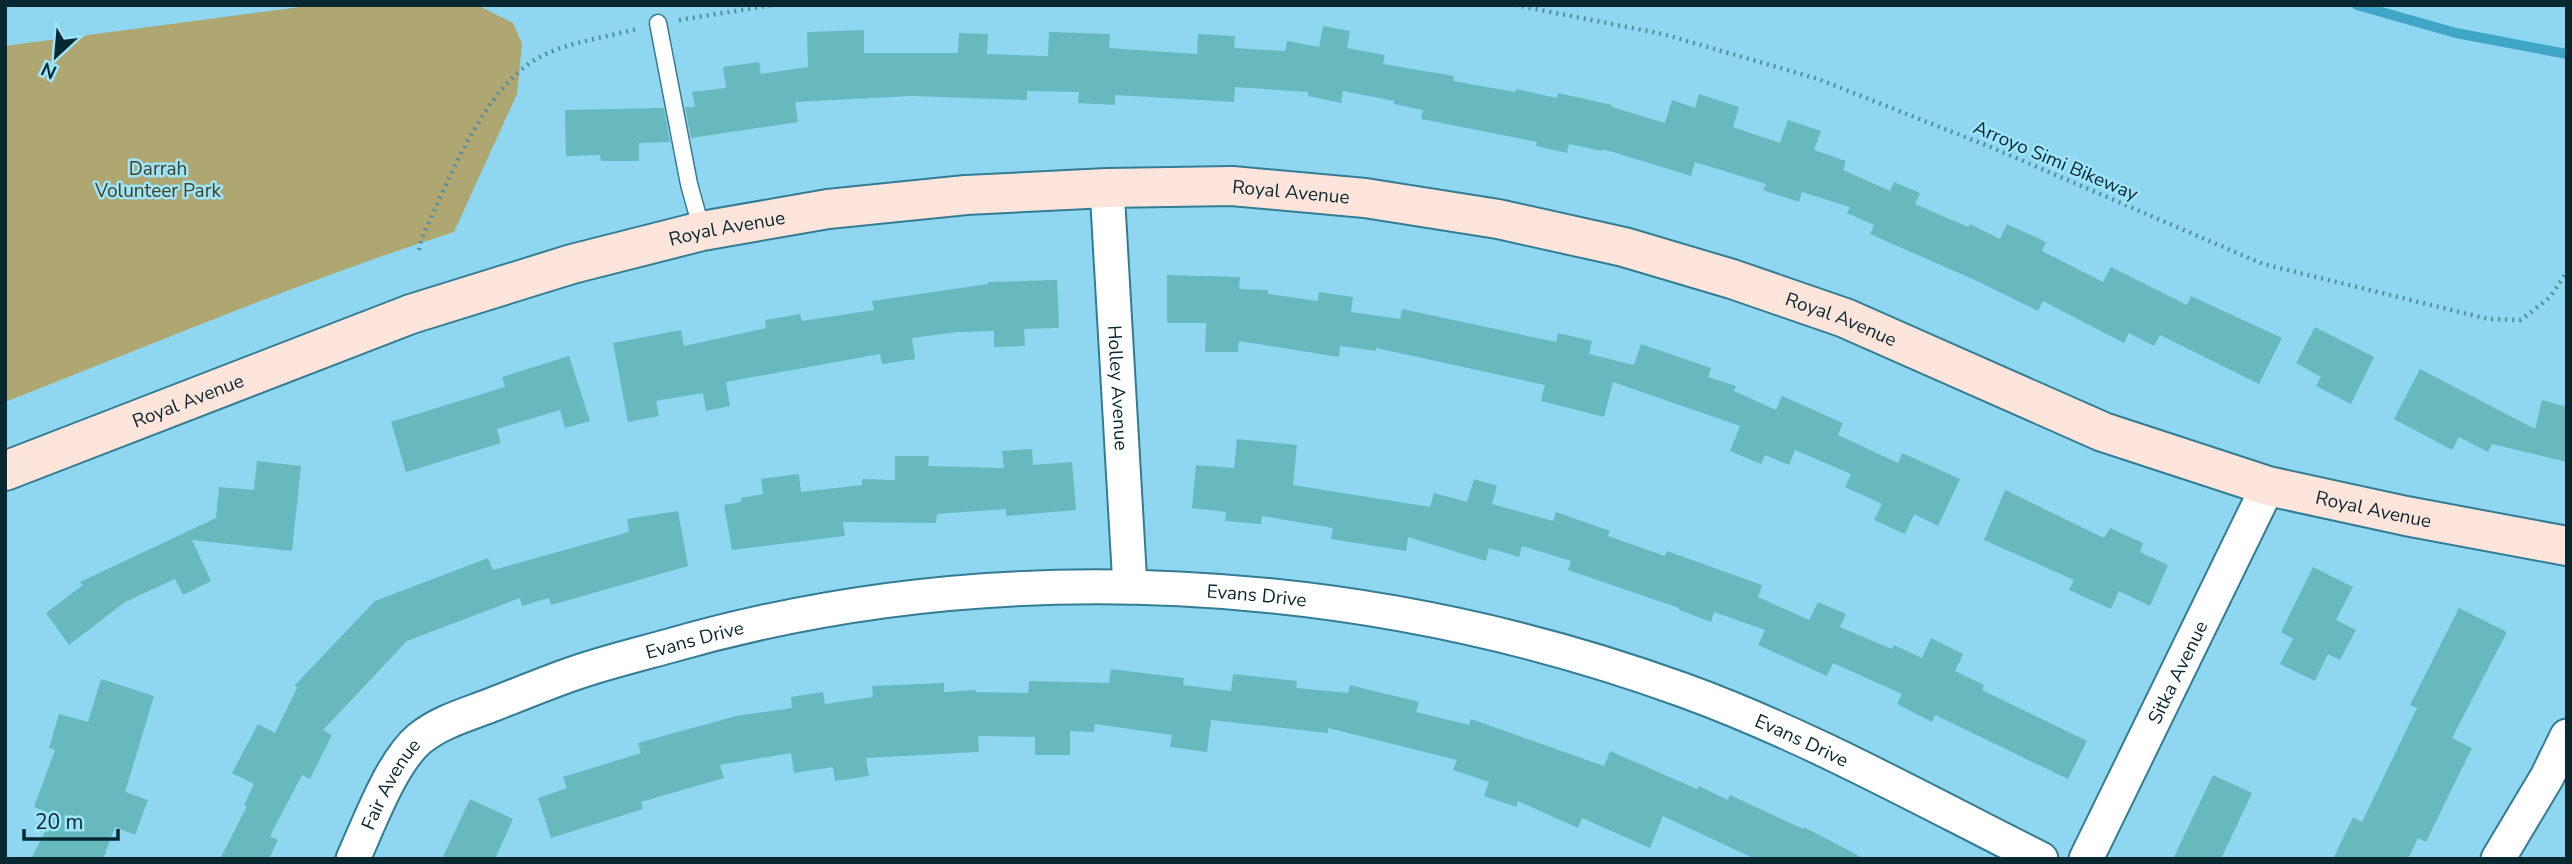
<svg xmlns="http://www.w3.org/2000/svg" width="2572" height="864" font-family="'Nunito Sans',sans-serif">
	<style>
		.green { fill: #aea772 }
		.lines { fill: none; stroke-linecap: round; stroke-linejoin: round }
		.stream { stroke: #3fa7c5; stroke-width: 10 }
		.building { fill: #68b9be }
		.lane-casing { stroke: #337c93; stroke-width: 19 }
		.street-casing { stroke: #337c93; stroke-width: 37 }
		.secondary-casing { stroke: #337c93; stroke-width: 42 }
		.path { stroke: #568d9f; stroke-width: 4.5; stroke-dasharray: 2 5; stroke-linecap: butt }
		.lane { stroke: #fff; stroke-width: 16 }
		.street { stroke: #fff; stroke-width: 33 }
		.secondary { stroke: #fee5dc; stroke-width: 38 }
		.labels { text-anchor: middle; stroke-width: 5; stroke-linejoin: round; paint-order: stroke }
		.street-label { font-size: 19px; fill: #082831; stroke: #9ce5fd }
		.park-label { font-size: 19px; fill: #46401d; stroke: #9ce5fd }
	</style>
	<rect width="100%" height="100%" fill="#8fd7f0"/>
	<!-- green -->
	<path class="green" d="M315 5H477L513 23 522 44 517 94 454 232C301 281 154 344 5 402V46Z"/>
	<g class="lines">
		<!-- stream -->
		<polyline class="stream" points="2357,5 2456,33 2567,54"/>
	</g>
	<!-- building -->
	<g class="building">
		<polygon points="1323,26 1350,31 1347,48 1385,55 1383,64 1454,76 1453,81 1515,92 1516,89 1557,98 1558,93 1612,105 1612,107 1665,123 1672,100 1695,108 1699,94 1739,107 1733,127 1780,143 1788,120 1821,131 1814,150 1846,161 1843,170 1890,191 1894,182 1920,193 1915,204 1968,227 1970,224 2000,239 2007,224 2046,242 2042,251 2103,282 2111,267 2187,305 2191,296 2282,338 2259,384 2160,335 2154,346 2129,333 2124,343 2043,301 2038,311 1977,281 1870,234 1874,225 1847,213 1850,207 1802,192 1799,202 1763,190 1766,184 1695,162 1691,176 1603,149 1602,151 1569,144 1567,153 1536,146 1537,142 1421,119 1423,110 1394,104 1394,101 1343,91 1341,103 1308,96 1308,92 1235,87 1234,102 1115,95 1115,105 1078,103 1079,92 1027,91 1027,100 911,96 795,102 798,122 691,138 685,107 695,107 692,92 726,88 723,67 759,62 761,74 808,67 807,32 864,30 864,53 958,53 959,33 988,34 987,54 1048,56 1049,32 1110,34 1109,48 1197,54 1198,34 1235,36 1234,48 1285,51 1287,41 1319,47"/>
		<polygon points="664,108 670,142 639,143 639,161 601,161 600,155 566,156 565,110"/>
		<polygon points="1167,275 1240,277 1239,289 1268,290 1268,294 1318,301 1319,292 1353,297 1351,312 1400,319 1402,309 1556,342 1558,333 1592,341 1589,354 1634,365 1641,344 1711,368 1708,377 1736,386 1734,391 1776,410 1782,396 1843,423 1838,435 1898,463 1902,453 1960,479 1938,526 1914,514 1905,534 1874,520 1882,504 1845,487 1851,474 1795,450 1789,465 1765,455 1761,464 1730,451 1740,426 1613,382 1604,417 1541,401 1545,385 1376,348 1376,351 1340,346 1339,357 1239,341 1238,352 1205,352 1206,323 1167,323"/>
		<polygon points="1057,280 1059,328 1024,329 1025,346 994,347 994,331 958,332 912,338 915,359 882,364 880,354 726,382 730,406 706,411 703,393 656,401 659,416 628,422 613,343 681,330 684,346 766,328 765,320 800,314 802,321 874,310 872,301 988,284 988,282"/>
		<polygon points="2315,327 2374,357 2351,404 2316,386 2321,377 2296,363"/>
		<polygon points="569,356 590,421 565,428 560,410 497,429 501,443 406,472 391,422 505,387 502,377"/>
		<polygon points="2420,369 2535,429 2542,400 2567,407 2567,462 2492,444 2488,452 2459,437 2452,450 2394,419"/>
		<polygon points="1237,439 1297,445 1293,485 1430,507 1434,493 1467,502 1474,479 1497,486 1492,504 1553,521 1556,512 1610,531 1608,536 1665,556 1667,551 1762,585 1758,597 1809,620 1818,602 1846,614 1840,627 1892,649 1894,645 1922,658 1931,638 1963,654 1955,671 1984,685 1982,690 2087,741 2068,779 1935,715 1932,722 1897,704 1902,694 1833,663 1827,676 1758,645 1765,630 1714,612 1711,622 1679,610 1679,608 1568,570 1571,561 1522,546 1519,557 1489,548 1486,561 1408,537 1406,551 1331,539 1333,528 1262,516 1261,524 1225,521 1226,512 1192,508 1196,465 1234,468"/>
		<polygon points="1032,449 1033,465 1072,462 1076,510 1006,516 1006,509 937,514 936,523 843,522 845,536 732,550 724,505 741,502 741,498 763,494 761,479 799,474 801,492 862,485 862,479 895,480 895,456 929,456 928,466 1004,468 1002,451"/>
		<polygon points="257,461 301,466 292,551 192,540 211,581 183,595 175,579 125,602 69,645 46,613 83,585 80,582 216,518 219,487 254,490"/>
		<polygon points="2005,490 2104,538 2110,528 2143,543 2140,552 2168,565 2150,606 2119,591 2111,609 2069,590 2074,580 1984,540"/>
		<polygon points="678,511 688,566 551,605 549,598 522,606 520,598 407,641 323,730 332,735 310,779 302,775 270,836 278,840 269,859 220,859 247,806 244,805 254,784 232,773 258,724 275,733 297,688 295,685 375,601 488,558 493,570 629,532 627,519"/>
		<polygon points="2313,567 2353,587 2336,620 2356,630 2340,660 2328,654 2315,681 2280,664 2293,639 2281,632"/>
		<polygon points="2459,608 2507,632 2452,738 2472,748 2444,805 2426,842 2418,838 2408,859 2333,859 2353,817 2362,822 2417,708 2410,705"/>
		<polygon points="1111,669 1184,678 1183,685 1231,691 1233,674 1297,681 1296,688 1348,693 1350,685 1419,702 1416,712 1469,725 1471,719 1604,766 1610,751 1697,789 1699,786 1728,800 1730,795 1803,829 1804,827 1865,859 1755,859 1663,816 1650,848 1582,818 1578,828 1518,801 1516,807 1484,796 1489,782 1453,770 1457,760 1328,728 1328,733 1211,720 1207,752 1170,747 1172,735 1095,724 1094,732 1070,731 1070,755 1035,755 1035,737 978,736 979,752 866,758 869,776 835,781 833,767 794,773 791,753 720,765 724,778 641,802 643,809 551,838 538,798 567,788 563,777 641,753 638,743 736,716 792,708 791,697 823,692 825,704 873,697 872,686 944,683 944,692 976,690 976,692 1028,693 1029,681 1109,683"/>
		<polygon points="101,679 154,696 125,792 148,800 135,835 115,827 103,859 31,859 54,815 34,807 55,750 49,748 59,714 88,722"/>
		<polygon points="2213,775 2252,793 2221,859 2173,859"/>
		<polygon points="470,799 513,819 495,859 442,859"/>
	</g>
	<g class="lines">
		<defs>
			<polyline id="lane" points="658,23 689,184 702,231"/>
			<g id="street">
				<path id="s1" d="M1107 188 1130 587"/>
				<path id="s2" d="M353 859C369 824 391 763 419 739 441 721 469 714 494 704 520 694 546 683 572 674 603 663 636 655 669 646 998 551 1362 574 1683 690 1807 735 1923 800 2041 859"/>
				<path id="s3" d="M2086 859 2268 486"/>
				<polyline points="2498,859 2547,777 2567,736"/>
			</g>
			<g id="secondary">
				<path id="s4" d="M5 471 411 314 572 264 702 231 828 209 966 195 1107 188 1232 186 1365 198 1498 219 1624 247 1732 279 1845 318 2103 432 2268 486 2406 516 2567 546"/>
			</g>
		</defs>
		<!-- lane casing -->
		<use href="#lane" class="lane-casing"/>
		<!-- street casing -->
		<use href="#street" class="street-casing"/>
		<!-- secondary casing -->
		<use href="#secondary" class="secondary-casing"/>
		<!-- path -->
		<g class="path">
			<polyline points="1515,5 1663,34 1818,79 1993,148 2263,264 2488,319 2521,320 2550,297 2567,272"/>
			<polyline points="679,20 773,5"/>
			<path d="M419 250 422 237C450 179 485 80 548 53 573 42 610 36 637 29"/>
		</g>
		<!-- lane -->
		<use href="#lane" class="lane"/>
		<!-- street -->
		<use href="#street" class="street"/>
		<!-- secondary -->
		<use href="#secondary" class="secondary"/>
	</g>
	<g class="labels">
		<!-- street labels -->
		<g class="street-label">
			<text transform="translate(2056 160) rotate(23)" y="7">Arroyo Simi Bikeway</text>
			<text dy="7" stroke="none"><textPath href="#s4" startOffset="1330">Royal Avenue</textPath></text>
			<text dy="7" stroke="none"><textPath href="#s4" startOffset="763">Royal Avenue</textPath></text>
			<text dy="7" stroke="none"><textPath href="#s4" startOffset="1897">Royal Avenue</textPath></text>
			<text dy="7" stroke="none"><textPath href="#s1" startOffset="200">Holley Avenue</textPath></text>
			<text dy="7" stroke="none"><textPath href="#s4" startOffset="196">Royal Avenue</textPath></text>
			<text dy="7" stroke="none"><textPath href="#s4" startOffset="2464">Royal Avenue</textPath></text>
			<text dy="7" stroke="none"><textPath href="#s2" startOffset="999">Evans Drive</textPath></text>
			<text dy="7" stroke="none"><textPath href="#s2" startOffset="432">Evans Drive</textPath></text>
			<text dy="7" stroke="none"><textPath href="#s3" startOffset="208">Sitka Avenue</textPath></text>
			<text dy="7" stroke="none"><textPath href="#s2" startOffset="1566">Evans Drive</textPath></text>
			<text dy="7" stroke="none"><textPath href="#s2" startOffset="84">Fair Avenue</textPath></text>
		</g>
		<!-- park labels -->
		<g class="park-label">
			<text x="158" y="175">Darrah<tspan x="158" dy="22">Volunteer Park</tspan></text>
		</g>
	</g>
	<!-- border -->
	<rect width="2572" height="864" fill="none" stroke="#082831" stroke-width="14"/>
	<!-- north arrow -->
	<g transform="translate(56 56) rotate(206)" stroke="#9ce5fd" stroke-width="5" paint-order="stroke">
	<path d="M0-5L12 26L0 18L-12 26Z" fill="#082831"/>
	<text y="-10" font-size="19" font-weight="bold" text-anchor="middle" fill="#082831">N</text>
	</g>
	<!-- scale -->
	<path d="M24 829v10h94v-10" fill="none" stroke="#082831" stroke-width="3.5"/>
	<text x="35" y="829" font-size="21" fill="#082831" stroke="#9ce5fd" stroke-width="5" paint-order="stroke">20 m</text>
</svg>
